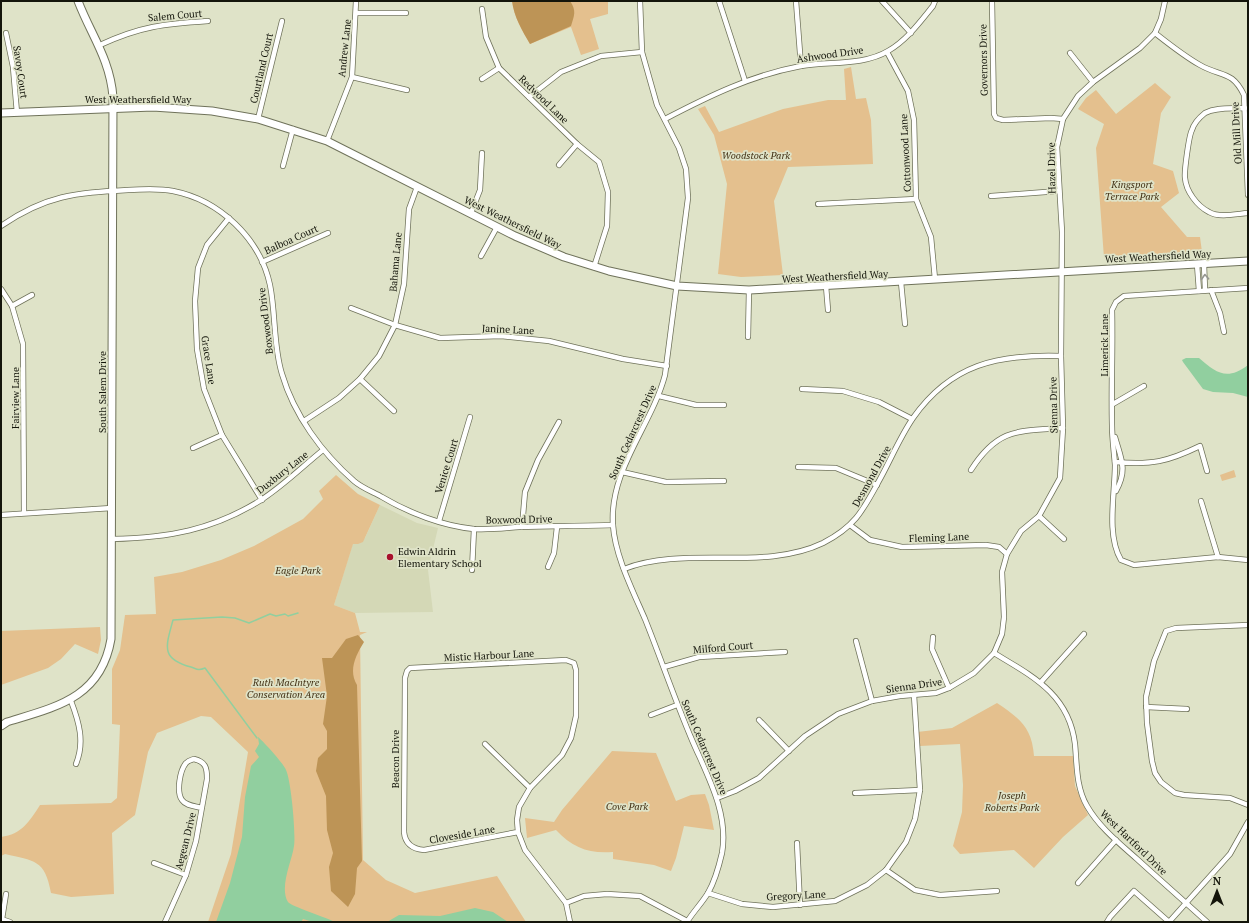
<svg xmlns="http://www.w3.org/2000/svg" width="1249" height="923" font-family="'PT Serif',serif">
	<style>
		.built { fill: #d4d8b6 }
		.green { fill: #e4c08e }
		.forest { fill: #bd9456 }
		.water { fill: #91cf9f }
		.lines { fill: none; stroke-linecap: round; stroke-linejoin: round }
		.stream { stroke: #91cf9f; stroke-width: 1.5 }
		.street-casing { stroke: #6f725a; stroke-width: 6 }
		.secondary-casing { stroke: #6f725a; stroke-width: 9 }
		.street { stroke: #fff; stroke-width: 4.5 }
		.secondary { stroke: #fff; stroke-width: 7 }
		.oneway { stroke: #959691 }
		.poi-dot { fill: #a8102c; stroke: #dfe3c8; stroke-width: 1.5 }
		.labels { text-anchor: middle; stroke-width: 3.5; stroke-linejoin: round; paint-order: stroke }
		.street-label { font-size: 10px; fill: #14150b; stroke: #dfe3c8 }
		.park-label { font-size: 10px; font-style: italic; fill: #433115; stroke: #dfe3c8 }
		.poi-label { font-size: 10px; fill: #14150b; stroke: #dfe3c8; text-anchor: start }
	</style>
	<rect width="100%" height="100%" fill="#dfe3c8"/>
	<!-- built -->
	<polygon class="built" points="380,505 417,523 438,528 428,570 433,612 355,613 334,605 353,543 365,538"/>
	<!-- green -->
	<g class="green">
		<path d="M512 1H608V14L590 19 599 49 581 55 571 27 530 44C522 30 514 17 512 1Z"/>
		<polygon points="851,67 856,99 866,98 871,120 873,164 788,167 774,201 783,275 741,277 718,274 727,184 714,135 698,109 705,106 719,132 783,109 828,100 846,100 844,69"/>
		<polygon points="1155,83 1171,97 1161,113 1153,164 1173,171 1179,193 1161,207 1187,237 1200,237 1202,252 1104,258 1096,148 1104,124 1078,109 1086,98 1096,90 1116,114"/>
		<polygon points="1234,470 1236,477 1222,481 1220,475"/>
		<path d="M336 475 358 494 380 505 363 542 358 544H353L334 605 355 613 360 632H367L360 635 363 860 386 880 415 893 497 876 526 922H208L231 854 248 752 211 717 201 716 157 733 148 752 135 815 112 833 114 894 71 897 51 893C45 859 34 861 5 854L1 856V837C22 834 29 822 40 805L111 803 117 798 120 725 112 724V669L120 650 125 615 156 614 154 577 182 572 221 560 254 546 303 519 323 499 319 491Z"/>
		<polygon points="100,627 101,640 98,654 75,644 61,659 48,668 1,685 1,631"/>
		<path d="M997 703C1019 718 1032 727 1034 756H1073L1075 786 1088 815 1063 837 1034 868 1014 850 960 854 953 846 962 812 963 785 960 744 920 746 917 732 952 728Z"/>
		<path d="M612 751 656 753 676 801 691 795 705 794 709 805 714 830 684 826 676 858 671 871 654 865 613 859V852C589 854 573 848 556 830L527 838 525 818 554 822 562 810Z"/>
	</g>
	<!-- forest -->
	<g class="forest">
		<path d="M512 1H570C577 11 574 16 571 26L530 44C522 30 514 17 512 1Z"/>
		<path d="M358 635 364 642C356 655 348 670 357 685L362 861 357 868 355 894 348 907 331 891 329 867 333 853 327 830 326 796 316 771 318 758 327 749V731L323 724 327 696 322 658H332L346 639Z"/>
	</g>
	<!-- water -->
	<g class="water">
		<path d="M1186 358H1199C1216 373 1227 381 1248 365V397L1233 393 1213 392 1203 389 1183 362 1182 360Z"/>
		<path d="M258 737C264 742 284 764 286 770 291 780 296 834 294 846 292 861 279 887 288 902 290 906 328 918 335 922H313L303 919 301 922H216L230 883 242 837 245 797 251 766 259 757 255 751 259 744Z"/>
		<polygon points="475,908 493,912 508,922 387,922 399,915 440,916"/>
	</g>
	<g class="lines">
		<!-- stream -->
		<path class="stream" d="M257 738 205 668C198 671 197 669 191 667 160 659 166 646 173 620L222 617 235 618 249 623 270 614 276 616 285 614 288 616 298 613"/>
		<defs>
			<g id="street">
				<path d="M640 1 642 52 657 105 679 148 686 169 688 198 665 375C652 425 609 470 613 525 615 556 633 591 645 619 661 659 675 700 692 740 707 775 729 813 722 853 719 866 715 881 708 893 702 903 693 912 687 922"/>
				<polyline points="719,1 745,81"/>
				<polyline points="796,1 801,66"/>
				<polyline points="882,1 911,33"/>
				<polyline points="992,1 994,114 996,118 1003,120 1051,118 1063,119"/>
				<polyline points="482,9 486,37 499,68 577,144 599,162 608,192 607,226 594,267"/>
				<polyline points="357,13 406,13"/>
				<polyline points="6,33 13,67 17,113"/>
				<path d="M1155 33C1169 44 1184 56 1200 65 1221 77 1232 70 1244 95L1248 195"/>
				<path d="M100 45C141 26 164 24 208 21"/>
				<polyline points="887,52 908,91 914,120 916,199 931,237 935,279"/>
				<polyline points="1070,53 1093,82"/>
				<polyline points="352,77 407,90"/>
				<polyline points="482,79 499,68"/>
				<polyline points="529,97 561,72 601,56 642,52"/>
				<path d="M1245 108C1232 109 1217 107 1205 113 1200 117 1194 123 1192 130 1189 135 1184 172 1185 178 1186 191 1197 206 1209 212 1219 218 1236 214 1248 213"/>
				<polyline points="258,119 282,21"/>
				<path d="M665 119C709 96 752 75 801 66 828 61 863 66 888 51 907 40 920 22 933 6L935 1"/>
				<polyline points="327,141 352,77 356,1"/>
				<polyline points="559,165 577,144"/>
				<polyline points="283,166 293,129"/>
				<polyline points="991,196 1059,191"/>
				<polyline points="818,204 916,199"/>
				<polyline points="471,213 480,190 482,153"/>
				<polyline points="229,218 207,245 198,268 195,301 197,349 204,389 222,435 262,500"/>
				<path d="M1 226C46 195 75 193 128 190 143 189 158 188 173 191 219 200 260 238 270 285 276 315 273 345 282 374 294 415 322 453 354 481 362 488 373 492 382 497 409 513 443 526 474 529 489 530 505 528 519 527 551 526 582 526 613 525"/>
				<polyline points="481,256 497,227"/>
				<polyline points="262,262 328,233"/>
				<polyline points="1197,264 1199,291"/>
				<polyline points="1204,264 1205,290"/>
				<polyline points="901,282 905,324"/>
				<polyline points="826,286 828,310"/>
				<path d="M1248 288 1124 296 1116 302 1112 310C1113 348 1111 387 1112 425 1112 438 1114 452 1115 465 1115 493 1106 535 1121 560L1134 565 1218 557 1248 560"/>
				<polyline points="1,289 12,306 23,344 24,512"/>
				<polyline points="1211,290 1220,313 1224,332"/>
				<polyline points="12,306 32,295"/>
				<polyline points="351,308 395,325 440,338 501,336 549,341 623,359 667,366"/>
				<polyline points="748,337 749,290"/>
				<polyline points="360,379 394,411"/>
				<polyline points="802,389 843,391 879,402 912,419"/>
				<polyline points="659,396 696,405 724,405"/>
				<polyline points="1113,404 1144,386"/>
				<polyline points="304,421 339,398 360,379 379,356 395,325 404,284 409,209 417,187"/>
				<path d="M1115 437C1121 459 1128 469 1116 491"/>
				<polyline points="193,448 222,435"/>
				<path d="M1115 462C1152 465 1167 462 1200 446L1207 471"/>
				<polyline points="798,467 836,468 877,485"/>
				<path d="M971 470C998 428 1018 431 1063 428"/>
				<polyline points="622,472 666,482 724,481"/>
				<polyline points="1201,501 1218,557"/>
				<polyline points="1,515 112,508"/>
				<polyline points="1039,516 1064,539"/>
				<polyline points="439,521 470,417"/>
				<polyline points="850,525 870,540 902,547 986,545 999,547 1007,554"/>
				<polyline points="522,527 525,492 538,460 559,422"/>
				<path d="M112 539C168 538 213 530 261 500 283 486 303 466 323 450"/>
				<polyline points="548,567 554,553 557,527"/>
				<path d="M624 569C686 545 763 572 823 543 856 526 863 510 880 479 891 459 900 437 913 418 951 364 998 354 1061 356"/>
				<polyline points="472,570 474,529"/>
				<polyline points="1248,625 1176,628 1166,631 1154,661 1146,697 1147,723 1152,761 1155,773 1161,782 1175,793 1184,795 1230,798 1248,805"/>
				<polyline points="933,637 932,649 949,688"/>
				<polyline points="856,641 872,701"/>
				<path d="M994 653C1032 676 1069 694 1075 744 1077 765 1076 787 1087 806 1099 827 1119 843 1137 859 1160 880 1184 901 1207 922"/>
				<polyline points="664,667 699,657 785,652"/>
				<polyline points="1041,682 1084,634"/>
				<path d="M71 701C79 722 85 742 76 764"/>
				<polyline points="1146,707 1187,709"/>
				<polyline points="651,715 677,705"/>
				<polyline points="759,720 789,751"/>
				<polyline points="485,744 530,788"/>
				<polyline points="855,793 920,790"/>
				<polyline points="717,798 735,791 759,778 805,736 838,714 872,701 900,696 936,693 949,688 974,673 994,653 1002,634 1004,617 1002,572 1007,554 1021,531 1039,516 1060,478 1063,428 1061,356 1062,232 1057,147 1063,119 1078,96 1093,82 1140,48 1155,33 1161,19 1165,1"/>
				<path d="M518 832 424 850C412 849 405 843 404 832L405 678 407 671 410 668 566 660 574 663 576 670V716L571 738 562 755 530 788 519 807 517 820 518 832 525 850 566 903 570 922"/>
				<polyline points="797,843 800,905"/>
				<polyline points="154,863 186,875"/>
				<polyline points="886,870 915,890 940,895 997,891"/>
				<polyline points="1078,883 1116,840"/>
				<polyline points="708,893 742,904 773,907 835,901 867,885 886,870 906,842 915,819 920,790 914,695"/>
				<polyline points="566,903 584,896 607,894 640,896 687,921"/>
				<polyline points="1,919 10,922"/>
				<polyline points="2,919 6,894"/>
				<path d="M165 922 186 875 196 841 207 779C207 768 206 762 194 759 191 760 189 760 186 763 180 770 176 792 182 800 186 806 195 806 202 808"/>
				<polyline points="1107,922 1110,917 1134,891 1169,922 1230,854 1248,822"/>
			</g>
			<g id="secondary">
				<polyline points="1,113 153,107 212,111 258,119 327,141 515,236 564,257 609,271 677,286 749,290 1248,261"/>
				<path d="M1 726 7 722C56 707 101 698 111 639L113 97C110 59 91 35 78 1"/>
			</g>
		</defs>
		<!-- street casing -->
		<use href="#street" class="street-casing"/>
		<!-- secondary casing -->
		<use href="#secondary" class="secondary-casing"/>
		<!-- street -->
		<use href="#street" class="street"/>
		<!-- secondary -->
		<use href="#secondary" class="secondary"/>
	</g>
	<!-- one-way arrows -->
	<defs><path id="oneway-chevron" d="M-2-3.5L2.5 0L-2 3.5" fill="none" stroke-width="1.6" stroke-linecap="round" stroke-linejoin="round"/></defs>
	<use class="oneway" href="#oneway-chevron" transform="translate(1205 277) rotate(-93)"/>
	<!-- markers -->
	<circle class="poi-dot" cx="390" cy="557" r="4"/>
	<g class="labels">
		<!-- street labels -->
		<g class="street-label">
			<text transform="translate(175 15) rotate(-5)" y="4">Salem Court</text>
			<text transform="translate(344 48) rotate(-84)" y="4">Andrew Lane</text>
			<text transform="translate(830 54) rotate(-8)" y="4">Ashwood Drive</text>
			<text transform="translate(983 60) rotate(-91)" y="4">Governors Drive</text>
			<text transform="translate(261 68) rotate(-77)" y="4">Courtland Court</text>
			<text transform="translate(21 72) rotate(82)" y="4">Savoy Court</text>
			<text x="138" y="103">West Weathersfield Way</text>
			<text transform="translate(544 99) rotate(44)" y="4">Redwood Lane</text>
			<text transform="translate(1236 133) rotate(-93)" y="4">Old Mill Drive</text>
			<text transform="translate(905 153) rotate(-93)" y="4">Cottonwood Lane</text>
			<text transform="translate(1051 168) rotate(-91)" y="4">Hazel Drive</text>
			<text transform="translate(513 222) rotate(26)" y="4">West Weathersfield Way</text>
			<text transform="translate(291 239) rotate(-24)" y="4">Balboa Court</text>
			<text transform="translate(1158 256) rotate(-3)" y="4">West Weathersfield Way</text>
			<text transform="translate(395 262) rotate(-85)" y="4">Bahama Lane</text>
			<text transform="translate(835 276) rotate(-3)" y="4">West Weathersfield Way</text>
			<text transform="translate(265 321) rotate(-97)" y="4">Boxwood Drive</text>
			<text transform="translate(508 329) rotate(3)" y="4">Janine Lane</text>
			<text transform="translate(1104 345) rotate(-90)" y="4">Limerick Lane</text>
			<text transform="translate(209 360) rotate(81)" y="4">Grace Lane</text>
			<text transform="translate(102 392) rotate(-90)" y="4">South Salem Drive</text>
			<text transform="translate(15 398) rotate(-90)" y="4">Fairview Lane</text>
			<text transform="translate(1053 405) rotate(-91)" y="4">Sienna Drive</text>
			<text transform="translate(632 432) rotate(-66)" y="4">South Cedarcrest Drive</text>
			<text transform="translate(446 466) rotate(-73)" y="4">Venice Court</text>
			<text transform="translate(282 472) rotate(-38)" y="4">Duxbury Lane</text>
			<text transform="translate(871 476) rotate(-61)" y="4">Desmond Drive</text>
			<text transform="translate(519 519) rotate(-1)" y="4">Boxwood Drive</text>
			<text transform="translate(939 537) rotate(-2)" y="4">Fleming Lane</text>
			<text transform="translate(723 647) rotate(-5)" y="4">Milford Court</text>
			<text transform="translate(489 655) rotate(-3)" y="4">Mistic Harbour Lane</text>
			<text transform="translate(914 685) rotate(-8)" y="4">Sienna Drive</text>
			<text transform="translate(705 747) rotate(67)" y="4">South Cedarcrest Drive</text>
			<text transform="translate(395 759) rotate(-90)" y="4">Beacon Drive</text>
			<text transform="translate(462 834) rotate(-10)" y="4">Cloveside Lane</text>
			<text transform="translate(185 841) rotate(-76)" y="4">Aegean Drive</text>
			<text transform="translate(1134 842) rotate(44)" y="4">West Hartford Drive</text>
			<text transform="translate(796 895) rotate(-3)" y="4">Gregory Lane</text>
		</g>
		<!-- park labels -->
		<g class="park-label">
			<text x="756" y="159">Woodstock Park</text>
			<text x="1132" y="188">Kingsport<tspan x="1132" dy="12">Terrace Park</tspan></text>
			<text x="298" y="574">Eagle Park</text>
			<text x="286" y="686">Ruth MacIntyre<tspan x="286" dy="12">Conservation Area</tspan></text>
			<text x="1012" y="799">Joseph<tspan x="1012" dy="12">Roberts Park</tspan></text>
			<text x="627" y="810">Cove Park</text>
		</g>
		<!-- poi labels -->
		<g class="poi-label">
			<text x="398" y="555">Edwin Aldrin<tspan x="398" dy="12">Elementary School</tspan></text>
		</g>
	</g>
	<!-- border -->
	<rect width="1249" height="923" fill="none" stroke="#14150b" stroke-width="4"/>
	<!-- north arrow -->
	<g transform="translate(1217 891)" stroke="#dfe3c8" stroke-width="3" paint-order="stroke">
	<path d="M0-3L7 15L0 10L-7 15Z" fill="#14150b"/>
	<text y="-6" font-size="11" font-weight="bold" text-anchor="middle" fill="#14150b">N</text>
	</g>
</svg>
